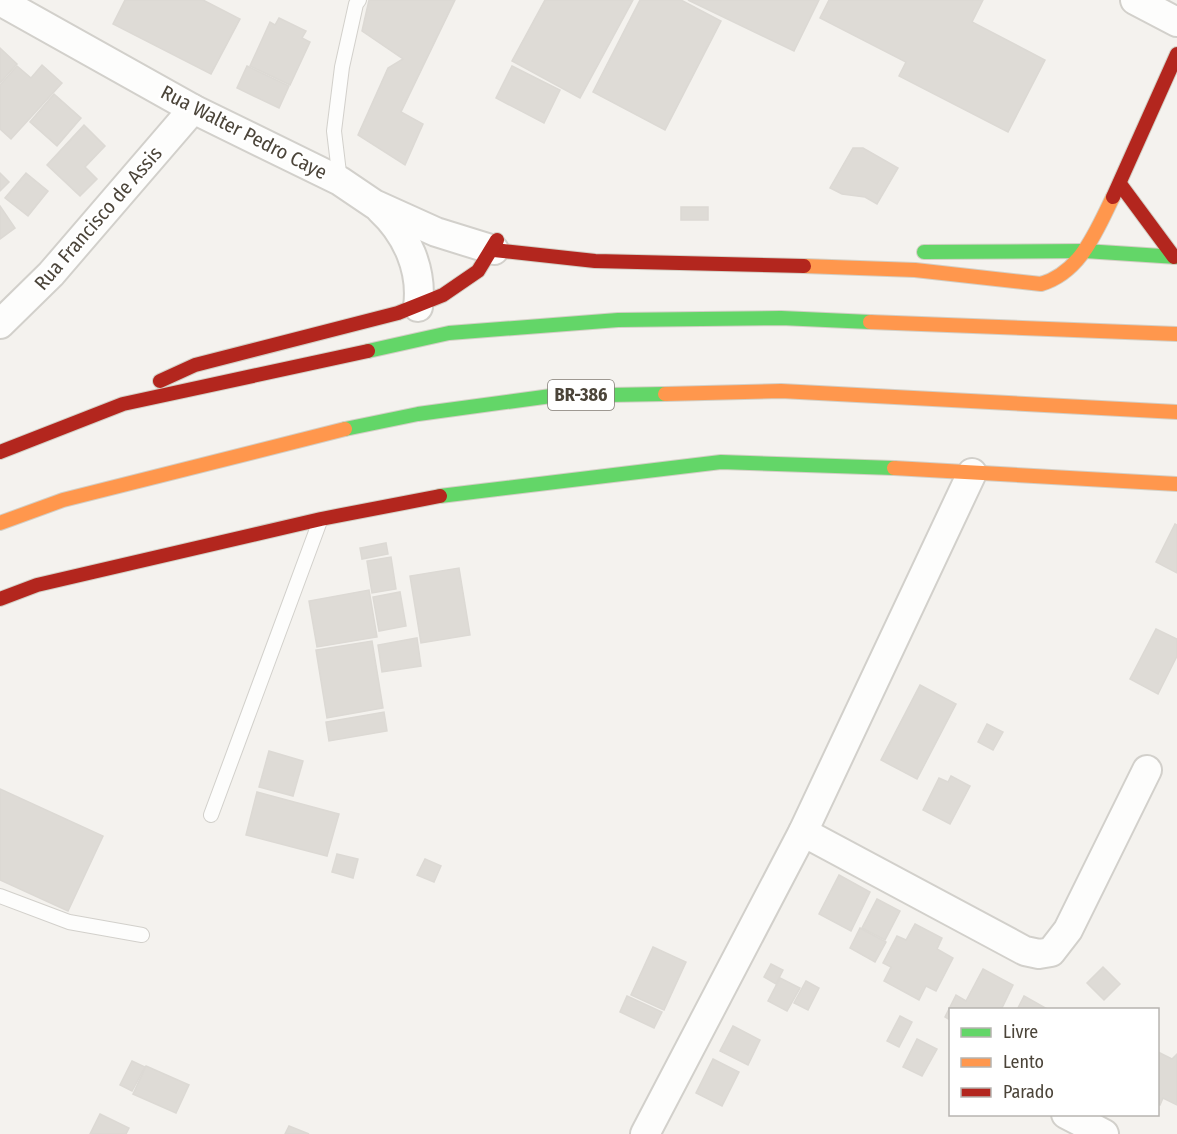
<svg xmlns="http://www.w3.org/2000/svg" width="1177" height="1134" font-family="'Fira Sans Condensed',sans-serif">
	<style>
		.building { fill: #dedbd6; stroke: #dcd9d4; stroke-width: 1.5 }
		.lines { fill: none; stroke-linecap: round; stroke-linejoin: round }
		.lane-casing { stroke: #d2d0cb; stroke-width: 16 }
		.street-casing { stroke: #d2d0cb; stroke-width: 32 }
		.fast-casing { stroke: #d3cfc5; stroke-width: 16 }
		.slow-casing { stroke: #d3cfc5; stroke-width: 16 }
		.jam-casing { stroke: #d3cfc5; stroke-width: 16 }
		.lane { stroke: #fdfdfc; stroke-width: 14 }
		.street { stroke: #fdfdfc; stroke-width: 28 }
		.fast { stroke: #63d668; stroke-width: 14 }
		.slow { stroke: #ff974d; stroke-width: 14 }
		.jam { stroke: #b3261e; stroke-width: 14 }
		.labels { text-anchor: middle; stroke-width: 5; stroke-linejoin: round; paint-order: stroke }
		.shield { fill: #fff; stroke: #817c74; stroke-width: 1.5 }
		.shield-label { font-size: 18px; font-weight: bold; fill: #4b4439 }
		.street-label { font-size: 20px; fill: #4b4439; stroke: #fff }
	</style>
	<rect width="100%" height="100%" fill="#f4f2ee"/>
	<!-- building -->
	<g class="building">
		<polygon points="125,0 203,0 240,19 211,74 113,24"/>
		<polygon points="369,0 455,0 401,112 423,124 405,165 358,135 388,68 403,59 362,31"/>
		<polygon points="545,0 633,0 580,98 512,61"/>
		<polygon points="640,0 681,0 721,21 665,130 593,92"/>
		<polygon points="688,0 819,0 794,51"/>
		<polygon points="829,0 983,0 972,22 1045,60 1008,132 899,76 906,62 820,18"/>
		<polygon points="279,18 306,31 302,38 310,42 290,85 250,66 270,22 275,25"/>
		<polygon points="0,48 17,64 0,83"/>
		<polygon points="42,65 62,83 11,139 0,129 0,85 17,66 31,78"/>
		<polygon points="247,66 289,86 279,108 237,88"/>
		<polygon points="512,66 560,90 544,123 496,98"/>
		<polygon points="54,94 81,118 57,146 30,122"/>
		<polygon points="84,125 105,146 85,167 97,179 80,196 47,165"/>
		<polygon points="853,148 863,148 898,168 877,204 865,197 842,194 830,188"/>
		<polygon points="0,173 9,182 0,191"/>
		<polygon points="26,173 48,191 28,216 5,198"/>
		<polygon points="0,206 15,228 0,239"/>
		<rect x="681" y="207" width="27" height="13"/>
		<polygon points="1175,524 1177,525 1177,573 1156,562"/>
		<polygon points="386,543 388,554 362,559 360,548"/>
		<polygon points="391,557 396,589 372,593 367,561"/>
		<polygon points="459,568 470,635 421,643 410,576"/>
		<polygon points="369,590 377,637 317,647 309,601"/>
		<polygon points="400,592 406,626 379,631 373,597"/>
		<polygon points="1156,629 1177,639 1177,656 1158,694 1130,679"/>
		<polygon points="417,638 421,666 382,672 378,645"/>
		<polygon points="372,641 383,708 327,718 316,650"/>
		<polygon points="920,685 956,704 917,779 881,760"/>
		<polygon points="384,712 387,731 329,741 326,722"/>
		<polygon points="987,724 1003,732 993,750 978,742"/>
		<polygon points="269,751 303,761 293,796 259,787"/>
		<polygon points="951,776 970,786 950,824 923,810 939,778 948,782"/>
		<polygon points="0,789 103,836 68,911 0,880"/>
		<polygon points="257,792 339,814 327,856 246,835"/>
		<polygon points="337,854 358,859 353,878 332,872"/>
		<polygon points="425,859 441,866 434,882 417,875"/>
		<polygon points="839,875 870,892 851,931 819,914"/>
		<polygon points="877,899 900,911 885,940 862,928"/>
		<polygon points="915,924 942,938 937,949 953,958 936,991 926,986 919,1000 884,981 891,967 883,963 897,936 906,940"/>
		<polygon points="860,928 886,942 875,962 850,948"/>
		<polygon points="653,947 686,962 664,1010 631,995"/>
		<polygon points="771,964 783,970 776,984 764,977"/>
		<polygon points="1103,967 1120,984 1104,1000 1087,983"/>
		<polygon points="983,969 1013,985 1001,1010 950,1010 950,1020 945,1017 956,995 966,1001"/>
		<polygon points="780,978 800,988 787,1011 768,1001"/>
		<polygon points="806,981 819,988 808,1010 794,1003"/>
		<polygon points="627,996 662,1012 654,1028 620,1012"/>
		<polygon points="1024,996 1049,1010 1017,1010"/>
		<polygon points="900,1016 912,1022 899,1047 887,1041"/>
		<polygon points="733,1026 760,1040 748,1065 720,1051"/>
		<polygon points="917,1039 937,1049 922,1076 903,1067"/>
		<polygon points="1158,1052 1172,1059 1177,1054 1177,1105 1163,1098 1160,1105 1158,1104"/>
		<polygon points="713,1059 739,1072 722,1106 696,1093"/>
		<polygon points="132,1061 145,1067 132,1091 120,1085"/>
		<polygon points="146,1066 189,1085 176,1113 133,1094"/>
		<polygon points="100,1114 129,1128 126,1134 90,1134"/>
		<polygon points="289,1126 309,1134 285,1134"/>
	</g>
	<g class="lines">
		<defs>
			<g id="lane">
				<polyline points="340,181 334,131 342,67 356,4 359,0"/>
				<polyline points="211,815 320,521"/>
				<polyline points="0,896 69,922 142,935"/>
			</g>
			<g id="street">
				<polyline points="1135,0 1177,22"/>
				<polyline points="0,1 193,109 340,181 374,204 436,232 494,250"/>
				<path d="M380 209C407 234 423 270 418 307"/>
				<polyline points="0,324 51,274 193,109"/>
				<polyline points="803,832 1025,951 1039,954 1051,952 1068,930 1147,770"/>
				<polyline points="1066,1114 1104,1134"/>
				<polyline points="645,1134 803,832 972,473"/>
			</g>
			<g id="fast">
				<polyline points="1085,251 1177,257"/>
				<polyline points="924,252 1085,251"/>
				<polyline points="368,351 449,333 618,320 781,318 870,322"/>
				<polyline points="345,429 418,414 551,396 665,394"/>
				<polyline points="440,496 721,462 894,468"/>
			</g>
			<g id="slow">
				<path d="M804 266 915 270 1041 284C1081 272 1096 231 1113 197"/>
				<polyline points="870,322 1177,334"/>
				<polyline points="665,394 781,391 1177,412"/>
				<polyline points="894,468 1177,484"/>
				<polyline points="0,523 63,500 345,429"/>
			</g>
			<g id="jam">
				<polyline points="1120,184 1174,257"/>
				<polyline points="1113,197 1177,54"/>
				<polyline points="494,250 595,261 804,266"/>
				<polyline points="160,381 195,365 398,313 443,295 478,271 497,240"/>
				<polyline points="0,452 123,404 368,351"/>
				<polyline points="0,599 37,585 321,519 440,496"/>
			</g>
		</defs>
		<!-- lane casing -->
		<use href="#lane" class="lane-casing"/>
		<!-- street casing -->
		<use href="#street" class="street-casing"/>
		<!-- fast casing -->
		<use href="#fast" class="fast-casing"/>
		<!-- slow casing -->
		<use href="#slow" class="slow-casing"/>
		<!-- jam casing -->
		<use href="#jam" class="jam-casing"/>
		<!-- lane -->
		<use href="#lane" class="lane"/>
		<!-- street -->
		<use href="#street" class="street"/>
		<!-- fast -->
		<use href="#fast" class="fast"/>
		<!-- slow -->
		<use href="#slow" class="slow"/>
		<!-- jam -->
		<use href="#jam" class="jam"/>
	</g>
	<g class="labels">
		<!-- shield labels -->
		<rect class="shield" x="548" y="380" width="66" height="30" rx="4.5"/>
		<g class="shield-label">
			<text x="581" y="401">BR-386</text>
		</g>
		<!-- street labels -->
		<g class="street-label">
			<text transform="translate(244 132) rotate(27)" y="7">Rua Walter Pedro Caye</text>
			<text transform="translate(98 218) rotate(-49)" y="7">Rua Francisco de Assis</text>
		</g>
	</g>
	<!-- legend -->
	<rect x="949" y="1008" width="210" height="108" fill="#ffffff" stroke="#b7b4b0" stroke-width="1.5"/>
	<rect x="961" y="1028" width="30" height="9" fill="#63d668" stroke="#b7b4b0" stroke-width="1.5"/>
	<text x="1003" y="1038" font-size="18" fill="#4b4439">Livre</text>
	<rect x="961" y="1058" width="30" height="9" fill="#ff974d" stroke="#b7b4b0" stroke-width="1.5"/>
	<text x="1003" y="1068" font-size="18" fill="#4b4439">Lento</text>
	<rect x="961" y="1088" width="30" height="9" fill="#b3261e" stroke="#b7b4b0" stroke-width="1.5"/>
	<text x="1003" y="1098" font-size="18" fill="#4b4439">Parado</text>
</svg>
